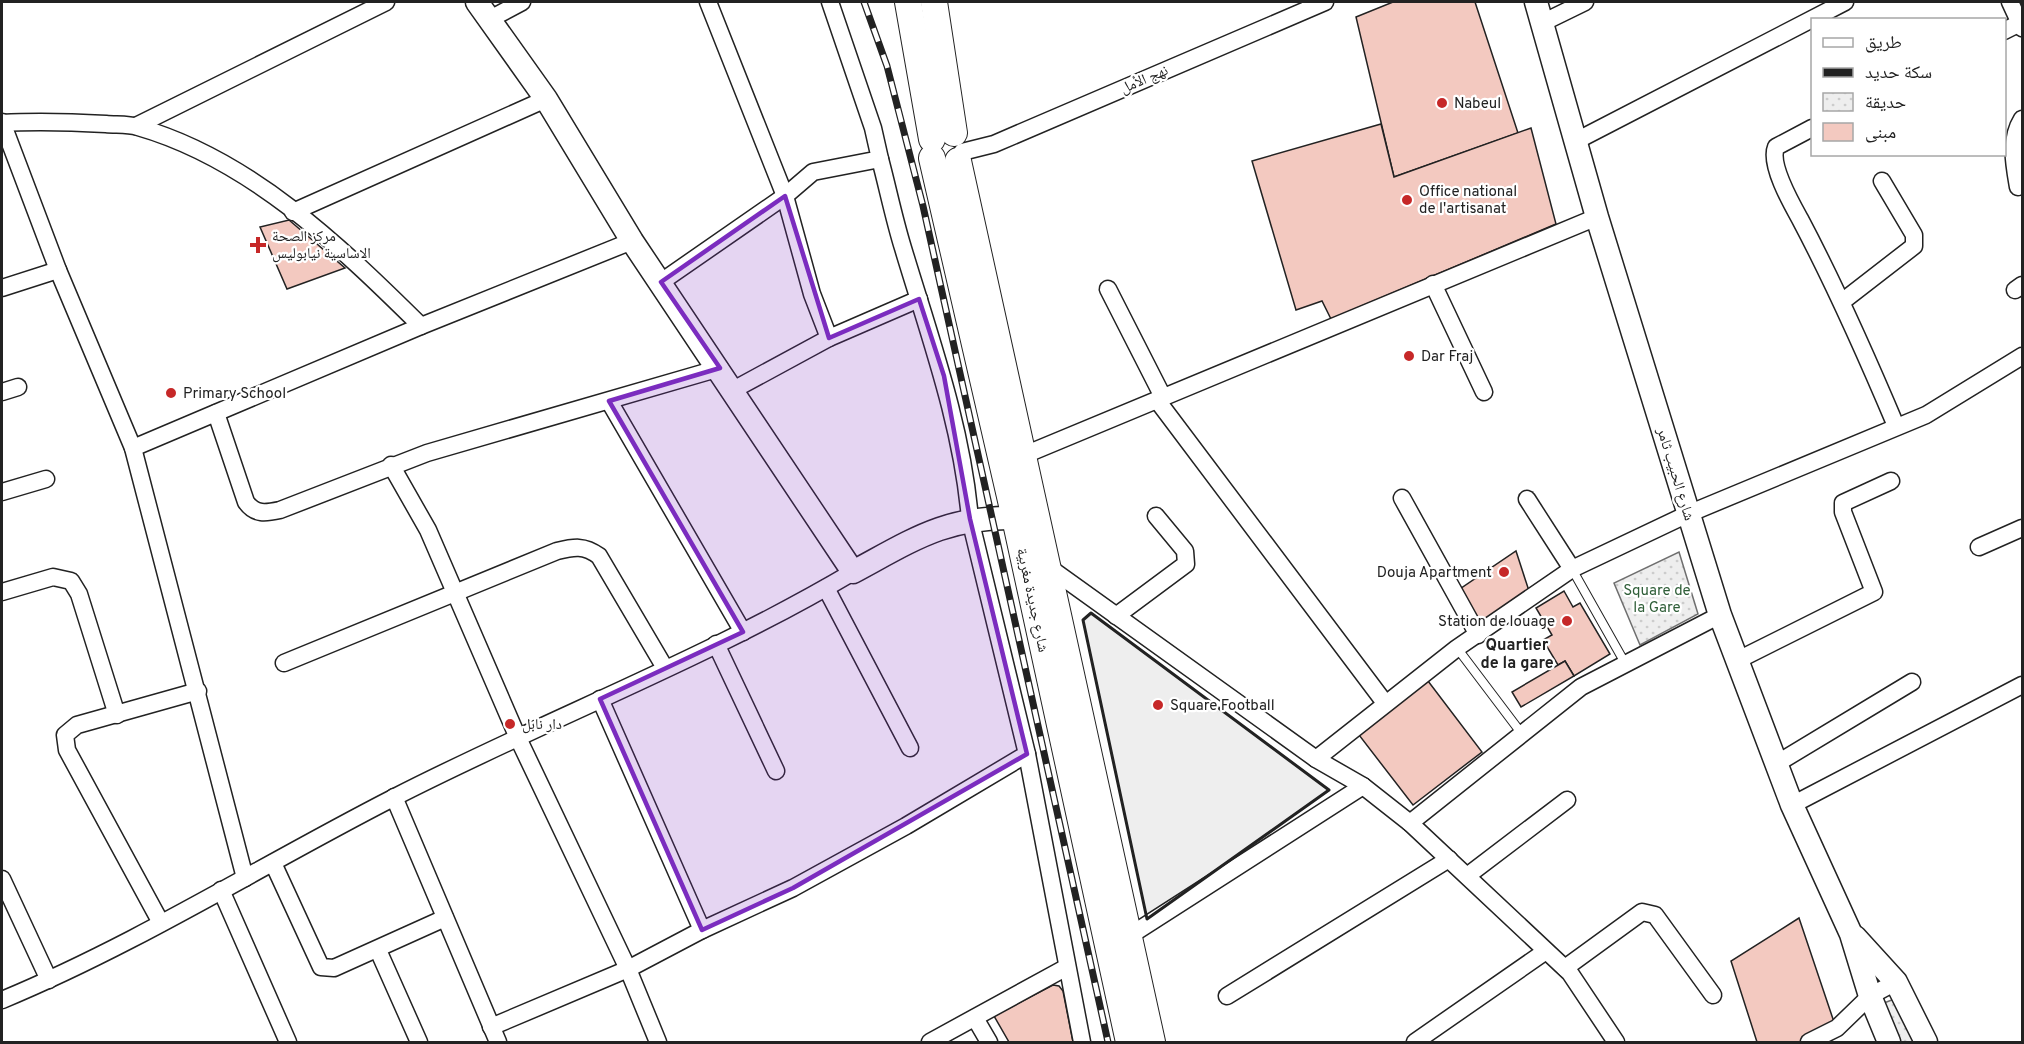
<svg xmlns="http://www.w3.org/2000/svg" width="2024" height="1044" font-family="Overpass,'Noto Naskh Arabic',sans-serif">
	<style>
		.green { fill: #eee; stroke: #6f6f6f; stroke-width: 1.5 }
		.park { fill: url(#park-dots); stroke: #6f6f6f; stroke-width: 1.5 }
		.building { fill: #f3c9c0; stroke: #222; stroke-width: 1.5 }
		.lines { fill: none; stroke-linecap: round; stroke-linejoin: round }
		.service-casing { stroke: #222; stroke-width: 10 }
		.minor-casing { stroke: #222; stroke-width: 19 }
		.secondary-casing { stroke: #222; stroke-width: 25 }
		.primary-casing { stroke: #222; stroke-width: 28 }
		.service { stroke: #fff; stroke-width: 8 }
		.minor { stroke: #fff; stroke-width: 16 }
		.secondary { stroke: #fff; stroke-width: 22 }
		.primary { stroke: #fff; stroke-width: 26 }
		.rail-casing { stroke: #222; stroke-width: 7 }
		.rail { stroke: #fff; stroke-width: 4.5; stroke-dasharray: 14; stroke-linecap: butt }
		.wall { stroke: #222; stroke-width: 3 }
		.marked { fill: #7b2cbf; fill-opacity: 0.2; stroke: #7b2cbf; stroke-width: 4.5; stroke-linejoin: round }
		.poi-dot { fill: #c62828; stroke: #fff; stroke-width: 2 }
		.labels { text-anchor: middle; stroke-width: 4.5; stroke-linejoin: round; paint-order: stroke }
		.street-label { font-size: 15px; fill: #222; stroke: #fff }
		.poi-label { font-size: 15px; fill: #222; stroke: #fff; text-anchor: start }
		.park-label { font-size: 15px; fill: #2f5e38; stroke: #fff }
		.neighbourhood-label { font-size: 16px; font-weight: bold; fill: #222; stroke: #fff }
	</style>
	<defs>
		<pattern id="park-dots" width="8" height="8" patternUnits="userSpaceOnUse" patternTransform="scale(1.5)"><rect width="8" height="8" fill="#eee"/><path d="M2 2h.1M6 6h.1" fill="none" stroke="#ccc" stroke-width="1.8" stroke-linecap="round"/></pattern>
	</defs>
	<rect width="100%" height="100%" fill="#fff"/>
	<!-- green -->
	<polygon class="green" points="1091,613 1329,790 1147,919 1083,620"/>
	<!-- park -->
	<g class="park">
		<polygon points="1679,552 1698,614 1640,645 1614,583"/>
		<polygon points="1897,998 1918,1042 1900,1042 1884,1003"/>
	</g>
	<!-- building -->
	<g class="building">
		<polygon points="1393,2 1475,2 1518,133 1394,177 1356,17"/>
		<polygon points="1381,124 1394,177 1531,128 1556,224 1331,319 1322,301 1296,310 1252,161"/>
		<polygon points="289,220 345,268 287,289 260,227"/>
		<polygon points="1516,551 1530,594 1480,632 1454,593"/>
		<polygon points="1564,591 1573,607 1580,603 1610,654 1574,676 1565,661 1558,665 1543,640 1552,635 1536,608"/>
		<polygon points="1565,661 1574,676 1521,707 1512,692"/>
		<polygon points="1428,681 1482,752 1413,805 1359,735"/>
		<polygon points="1799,918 1834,1022 1800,1042 1757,1042 1731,961"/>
		<polygon points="1053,985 1059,986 1063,991 1073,1042 1009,1042 994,1016"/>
	</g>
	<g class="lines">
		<defs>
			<g id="service">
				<polyline points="1572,569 1625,663"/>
				<polyline points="1457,648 1522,734"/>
			</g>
			<g id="minor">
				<polyline points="708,2 785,196 812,294 829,338 733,390"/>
				<polyline points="2010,2 2022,28"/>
				<polyline points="490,19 522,2"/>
				<polyline points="1542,23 1585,2"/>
				<polyline points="2004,31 2020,23"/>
				<polyline points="2,122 58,270 133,448 245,878"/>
				<path d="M2 123C36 121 71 122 106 124 116 125 128 124 138 127 250 159 340 246 421 326"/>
				<polyline points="136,126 386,2"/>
				<path d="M1812 128 1776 147C1769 164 1791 203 1800 219 1836 287 1866 355 1896 426"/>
				<polyline points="1576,141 1845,2"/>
				<polyline points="962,152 994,144 1325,2"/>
				<path d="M880 159C888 189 894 219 903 248 930 338 962 425 970 519L1027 754 1082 1042"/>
				<path d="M2018 187C2014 164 2009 140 2022 119"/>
				<polyline points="293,212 546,99"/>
				<polyline points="661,282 785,196 813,172 880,159 873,128 830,2"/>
				<polyline points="1433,284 1484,392"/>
				<polyline points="2,288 58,270"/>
				<polyline points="1108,289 1163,397"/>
				<polyline points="2015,290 2022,285"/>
				<polyline points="1843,301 1914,246 1914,235 1882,181"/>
				<polyline points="829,338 919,299"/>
				<polyline points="2,392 18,387"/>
				<polyline points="1157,400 1385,703"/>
				<polyline points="609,401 743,632"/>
				<path d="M216 413 246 502C255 515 266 513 280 510L427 453 720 368"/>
				<polyline points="133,448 421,326 632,241"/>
				<polyline points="1022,456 1597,217"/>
				<polyline points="391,465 428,530 518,738 628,969 658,1042"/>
				<polyline points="2,492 46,479"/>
				<polyline points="1402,498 1478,635"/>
				<polyline points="1527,499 1572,569"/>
				<polyline points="1979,547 2022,528"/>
				<polyline points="1047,566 1316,759 1363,786 1410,823 1570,973 1616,1042"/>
				<polyline points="826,588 910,748"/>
				<polyline points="2,592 53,577 71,581 79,594 117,715"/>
				<polyline points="1116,616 1186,564 1185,551 1156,516"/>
				<polyline points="716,644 776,771"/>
				<polyline points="1736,661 1874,592 1843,512 1843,503 1891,481"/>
				<path d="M284 663 557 551C574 547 584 545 599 556L665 668"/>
				<polyline points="600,699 702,930"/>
				<polyline points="1316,759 1457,648 1572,569 1688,514 1926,415 2022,356"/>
				<polyline points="1776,764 1912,682"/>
				<polyline points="394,797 498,1042"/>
				<polyline points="1792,805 2022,685"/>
				<polyline points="1410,823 1581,687 1720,615"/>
				<polyline points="273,863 321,967 334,968 445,918"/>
				<polyline points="1467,876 1567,800"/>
				<polyline points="2,879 49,980"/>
				<polyline points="221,890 288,1042"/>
				<polyline points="161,923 67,750 65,735 77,725 198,691"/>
				<polyline points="1123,940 1363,786"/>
				<polyline points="378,950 419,1042"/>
				<polyline points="1565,968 1642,912 1655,915 1713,995"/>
				<polyline points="1227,996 1449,859"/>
				<path d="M2 1000C137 944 262 865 393 798 545 720 706 659 853 572"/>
				<polyline points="975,1018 989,1042"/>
				<polyline points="491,1027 628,969 702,930 793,888 906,826 1027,754"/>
				<polyline points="930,1042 1067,967"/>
				<polyline points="1415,1042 1546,951"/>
				<polyline points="1809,1042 1837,1028 1870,996 1896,982"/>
			</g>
			<g id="secondary">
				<path d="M477 2 546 99 632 241 853 572C911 541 946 516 1015 518"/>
				<polyline points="1536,2 1597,217 1720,615 1792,805 1851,934 1870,996 1889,1042"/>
				<polyline points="1855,937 1896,982 1926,1042"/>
			</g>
			<g id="primary">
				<polyline points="908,2 932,139"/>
				<polyline points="934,2 954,133"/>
				<polyline points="932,158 1015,518 1129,1042"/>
				<polyline points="958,161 1152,1042"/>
			</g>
		</defs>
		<!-- service casing -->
		<use href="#service" class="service-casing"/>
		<!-- minor casing -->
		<use href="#minor" class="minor-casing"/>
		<!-- secondary casing -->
		<use href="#secondary" class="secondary-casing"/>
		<!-- primary casing -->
		<use href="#primary" class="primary-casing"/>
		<!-- service -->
		<use href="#service" class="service"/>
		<!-- minor -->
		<use href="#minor" class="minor"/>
		<!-- secondary -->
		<use href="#secondary" class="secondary"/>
		<!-- primary -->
		<use href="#primary" class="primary"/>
		<defs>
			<polyline id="rail" points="864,2 887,66 923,206 1108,1042"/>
		</defs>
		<!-- rail casing -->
		<use href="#rail" class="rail-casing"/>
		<!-- rail -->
		<use href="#rail" class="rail"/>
		<!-- wall -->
		<polygon class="wall" points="1091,613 1329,790 1147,919 1083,620"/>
	</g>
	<!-- marked area -->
	<path class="marked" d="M785 196 829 338 919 299 944 376 970 519 1027 754 793 888 702 930 600 699 743 632 609 401 720 368 661 282Z"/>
	<!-- markers -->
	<g class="poi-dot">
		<circle cx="1442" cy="103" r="6"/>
		<circle cx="1407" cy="200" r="6"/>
		<path d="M255 236h6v6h6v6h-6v6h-6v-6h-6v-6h6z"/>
		<circle cx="1409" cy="356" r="6"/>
		<circle cx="171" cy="393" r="6"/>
		<circle cx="1504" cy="572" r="6"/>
		<circle cx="1567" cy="621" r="6"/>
		<circle cx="1158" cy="705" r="6"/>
		<circle cx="510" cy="724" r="6"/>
	</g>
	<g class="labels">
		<!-- street labels -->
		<g class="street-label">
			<text transform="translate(1144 79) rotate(-23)" y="5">نهج الأمل</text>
			<text transform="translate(1676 474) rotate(73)" y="5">شارع الحبيب ثامر</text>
			<text transform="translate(1033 600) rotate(78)" y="5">شارع جديدة مغربية</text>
		</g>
		<!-- poi labels -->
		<g class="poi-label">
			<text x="1454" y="108">Nabeul</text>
			<text x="1419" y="196">Office national<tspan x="1419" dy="17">de l'artisanat</tspan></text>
			<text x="272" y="241">مركز الصحة<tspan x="272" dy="17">الاساسية نيابوليس</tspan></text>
			<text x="1421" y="361">Dar Fraj</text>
			<text x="183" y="398">Primary School</text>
			<text x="1492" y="577" text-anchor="end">Douja Apartment</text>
			<text x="1555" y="626" text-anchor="end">Station de louage</text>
			<text x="1170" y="710">Square Football</text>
			<text x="522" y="729">دار نابل</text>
		</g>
		<!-- park labels -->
		<g class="park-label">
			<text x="1657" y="595">Square de<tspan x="1657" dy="17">la Gare</tspan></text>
		</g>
		<!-- neighbourhood labels -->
		<g class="neighbourhood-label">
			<text x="1517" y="650">Quartier<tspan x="1517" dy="18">de la gare</tspan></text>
		</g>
	</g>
	<!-- border -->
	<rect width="2024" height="1044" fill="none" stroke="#222222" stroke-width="6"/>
	<!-- legend -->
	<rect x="1811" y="18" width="195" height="138" fill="#ffffff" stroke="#a7a7a7" stroke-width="1.5"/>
	<rect x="1823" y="38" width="30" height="9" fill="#ffffff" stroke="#a7a7a7" stroke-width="1.5"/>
	<text x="1865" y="48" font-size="18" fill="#222222">طريق</text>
	<rect x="1823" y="68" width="30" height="9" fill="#222222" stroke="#a7a7a7" stroke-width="1.5"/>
	<text x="1865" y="78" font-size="18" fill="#222222">سكة حديد</text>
	<rect x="1823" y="93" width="30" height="18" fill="url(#park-dots)" stroke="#a7a7a7" stroke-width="1.5"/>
	<text x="1865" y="108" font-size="18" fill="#222222">حديقة</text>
	<rect x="1823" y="123" width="30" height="18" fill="#f3c9c0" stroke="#a7a7a7" stroke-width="1.5"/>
	<text x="1865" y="138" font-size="18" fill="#222222">مبنى</text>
</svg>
